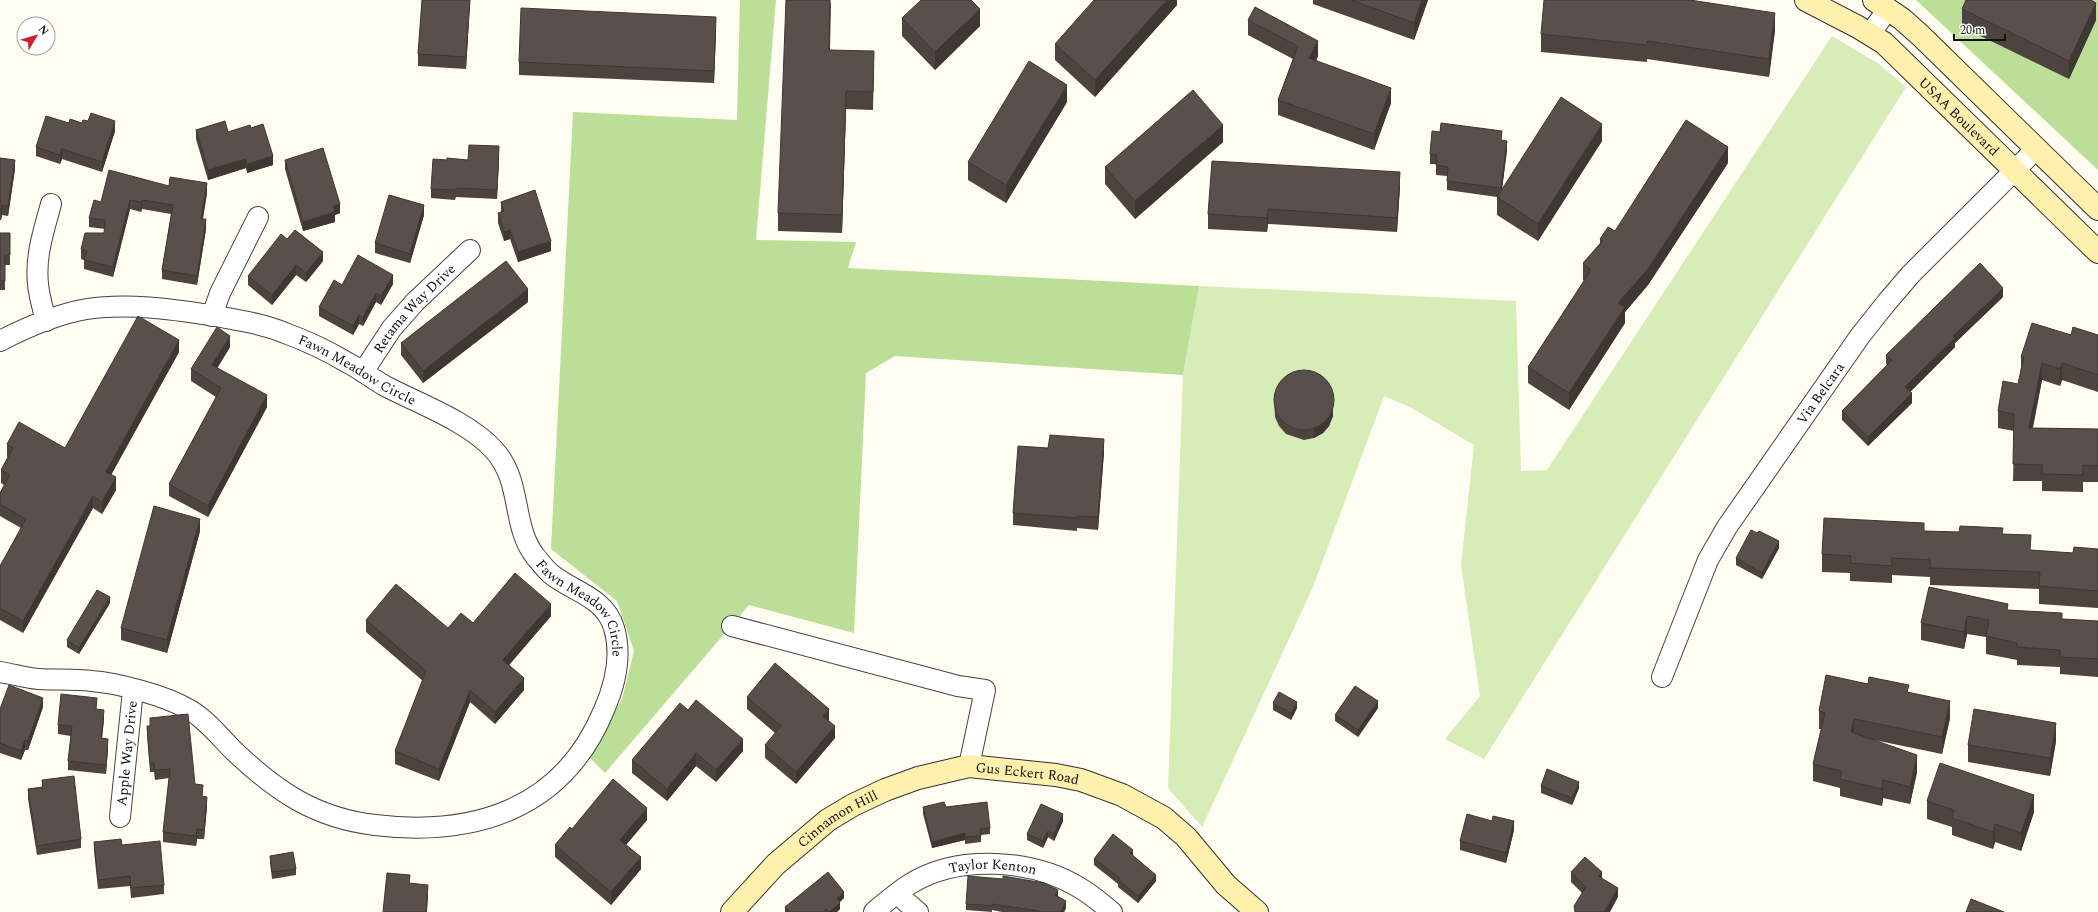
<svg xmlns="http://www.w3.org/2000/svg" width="2098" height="912" font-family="Spectral,serif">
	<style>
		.green { fill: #d7edb8 }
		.forest { fill: #bcdf97 }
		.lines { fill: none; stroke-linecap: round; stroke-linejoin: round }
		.street-casing { stroke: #434343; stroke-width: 22 }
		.secondary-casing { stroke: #323232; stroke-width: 24 }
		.street { stroke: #fff; stroke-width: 20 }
		.secondary { stroke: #fff0ad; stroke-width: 22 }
		.wall { fill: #4d4440 }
		.shaded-wall { fill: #3e3734 }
		.building { fill: #594f4b; stroke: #3e3734 }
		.labels { text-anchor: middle; stroke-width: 4; stroke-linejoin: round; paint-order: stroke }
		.street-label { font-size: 14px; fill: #101010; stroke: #fff }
	</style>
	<rect width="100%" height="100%" fill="#fffcf2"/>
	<!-- green -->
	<polygon class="green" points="1832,36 1879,64 1906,87 1484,759 1445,739 1480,696 1461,565 1474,445 1410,407 1384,396 1313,587 1202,827 1168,788 1183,375 1199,286 1516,301 1521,471 1547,470"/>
	<!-- forest -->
	<g class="forest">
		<polygon points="740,0 776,0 756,240 856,242 848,268 1199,286 1183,375 895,356 866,373 854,633 749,605 605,773 589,757 622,699 634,651 617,601 551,549 573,112 737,120"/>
		<polygon points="1916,0 2098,0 2098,170"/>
	</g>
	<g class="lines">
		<defs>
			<g id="street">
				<polyline points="1870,34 1888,9"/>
				<polyline points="212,316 220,293 258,217"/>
				<path d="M46 321C43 309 39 296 38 284 35 256 44 230 51 204"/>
				<path id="s1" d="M0 341C27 327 57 314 87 309 128 303 170 309 210 315 236 320 261 323 285 333 307 341 328 351 348 363 362 370 374 380 387 387 420 404 469 422 494 450 523 482 511 525 535 556 540 562 545 569 551 574 573 592 605 597 614 628 622 655 615 685 604 710 563 809 475 837 375 825 315 818 276 791 234 751 220 737 205 718 188 709 166 696 118 683 92 681 74 679 56 680 38 679 25 678 13 674 0 672"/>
				<path id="s2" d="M363 372 392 328 415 302 470 250"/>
				<polyline points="732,626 958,686 985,690 969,766"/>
				<path id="s3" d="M1662 677 1708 560 1727 527 1860 336 1887 302 1911 274 2036 149"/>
				<path id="s4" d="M120 817 133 690"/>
				<polyline points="897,894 918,912"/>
				<path id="s5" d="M874 912C885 903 897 892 910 884 958 854 1033 859 1080 888 1092 895 1102 904 1112 912"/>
			</g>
			<g id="secondary">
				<path id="s6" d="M1806 0 1858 27 1884 43 2098 252"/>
				<polyline points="1874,0 1902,19 1920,35 2098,209"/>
				<path id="s7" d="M732 912 776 864 828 820 853 805 885 790 918 778 969 766 1056 775 1081 780 1122 795 1164 818 1186 837 1226 885 1257 912"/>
			</g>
		</defs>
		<!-- street casing -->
		<use href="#street" class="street-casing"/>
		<!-- secondary casing -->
		<use href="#secondary" class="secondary-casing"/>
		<!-- street -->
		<use href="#street" class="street"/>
		<!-- secondary -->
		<use href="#secondary" class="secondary"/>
	</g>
	<!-- wall -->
	<g class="wall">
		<polygon points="422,0 470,0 466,69 418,66 418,54"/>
		<polygon points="831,0 830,50 874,69 873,110 846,109 842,233 778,231 778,213"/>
		<polygon points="1177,0 1177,5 1095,97 1055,60 1055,44"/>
		<polygon points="1313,0 1428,0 1414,40 1313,4"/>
		<polygon points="1962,9 2096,20 2069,79 1962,27"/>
		<polygon points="902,18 980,26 935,70 902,36"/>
		<polygon points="1248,20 1318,56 1316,61 1391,103 1374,150 1278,115 1278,100 1293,59 1248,35"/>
		<polygon points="716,29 714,83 519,75 519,62"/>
		<polygon points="1775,30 1769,77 1647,59 1647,62 1541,52 1541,34"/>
		<polygon points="1067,102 1006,203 968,180 968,162"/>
		<polygon points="69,123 82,123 115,131 102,172 62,159 60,164 36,156 36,147"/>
		<polygon points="251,128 273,165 247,173 246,168 208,180 196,139 196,130 228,132"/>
		<polygon points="1502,140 1507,150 1502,189 1602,141 1538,241 1497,215 1497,197 1447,190 1447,176 1436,175 1436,164 1430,164 1430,154"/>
		<polygon points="1223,142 1135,219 1105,184 1105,167"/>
		<polygon points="499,156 497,199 456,197 455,200 431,198 431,189 468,160"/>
		<polygon points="0,158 15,169 8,216 2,215 1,220 0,220"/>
		<polygon points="285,160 340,213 335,215 335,222 303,231 285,169"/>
		<polygon points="1728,163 1648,285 1625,312 1625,323 1569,410 1528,383 1528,367 1584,281 1583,280 1583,263 1600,243 1600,239 1615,231"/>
		<polygon points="169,186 207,193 203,219 206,229 197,285 162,279 162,270 171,214 142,209 141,212 130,209 113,277 84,269 84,260 81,259 81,249 104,233 105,229 89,227 89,218 101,202"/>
		<polygon points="1400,186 1397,232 1268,224 1267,232 1208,229 1208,214"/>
		<polygon points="501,202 551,251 518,262 510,239 504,241 498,223 498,213 501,212"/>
		<polygon points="424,215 410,263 375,253 375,243"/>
		<polygon points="0,233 10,233 10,265 5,265 5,290 0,290"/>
		<polygon points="287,239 323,261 306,282 296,275 272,305 248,285 248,276"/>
		<polygon points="393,284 381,305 376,302 363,326 359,324 353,335 319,316 319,307 342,285"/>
		<polygon points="2003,297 1955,343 1955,347 1910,392 1912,403 1868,446 1842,420 1842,411 1887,365 1886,364 1886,355"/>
		<polygon points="528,302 423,383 401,355 401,343"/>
		<polygon points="2071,335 2098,335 2098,392 2062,380 2060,386 2042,380 2033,428 2098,429 2098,482 2083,482 2083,492 2042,491 2042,481 2013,481 2014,431 1998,428 1998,411 2018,384 2021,368 2021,357"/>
		<polygon points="230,347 217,368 267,407 208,517 169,496 169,484 216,397 191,381 191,369"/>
		<polygon points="179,352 111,475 116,490 102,514 93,508 23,633 0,620 0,566 21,528 0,516 0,493 4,485 1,483 1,470 8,457 7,457 7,444 65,448"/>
		<polygon points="1274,398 1333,416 1329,426 1323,433 1314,438 1304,440 1286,434 1279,426 1275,417"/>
		<polygon points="1048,448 1104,452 1098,530 1077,528 1077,531 1013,525 1013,513"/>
		<polygon points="200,531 167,653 121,640 121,628"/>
		<polygon points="1924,531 2003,534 2031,550 2073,553 2098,549 2098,608 2039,604 2039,589 1930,585 1930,577 1892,575 1892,583 1850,581 1850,573 1822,572 1822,554"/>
		<polygon points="1757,533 1779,548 1762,579 1736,565 1736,558"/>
		<polygon points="110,603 79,654 67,647 67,640"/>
		<polygon points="2008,610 2062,619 2098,621 2098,677 2060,674 2060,667 2017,665 2017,660 1986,654 1986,637 1967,634 1964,649 1921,640 1921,623"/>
		<polygon points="551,616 509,665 524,690 495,724 470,702 439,781 395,764 395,751 423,681 366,632 366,620 448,628 473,623"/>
		<polygon points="1909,692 1950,718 1942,754 1874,740 1917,772 1910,804 1883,798 1882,806 1840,796 1840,788 1813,781 1813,764 1821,729 1819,729 1819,711"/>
		<polygon points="747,697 829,721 835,738 796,784 765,758 765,745 775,733 747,709"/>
		<polygon points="1273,703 1297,708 1291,720 1273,710"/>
		<polygon points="43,707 28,750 25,750 21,760 0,753 0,709"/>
		<polygon points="1378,708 1358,737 1335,721 1335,715"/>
		<polygon points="97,709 104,719 102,738 108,748 106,774 68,770 68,761 71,736 58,734 58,725"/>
		<polygon points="688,710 743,751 716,782 696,766 667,801 632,773 632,760"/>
		<polygon points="150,718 195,784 203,797 207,806 204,839 197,839 196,846 163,842 163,832 169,778 155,780 154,772 150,772 147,735 147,726 150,726"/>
		<polygon points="2056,741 2050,776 1968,762 1968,745"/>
		<polygon points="42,780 81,839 81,848 37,855 28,799 28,789 42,787"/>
		<polygon points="1541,786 1579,788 1572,805 1541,793"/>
		<polygon points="1927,801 2034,812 2021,851 1995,842 1993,849 1952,835 1952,827 1927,819"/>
		<polygon points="923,807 946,807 990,828 990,834 981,835 981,842 965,844 965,840 932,848 923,814"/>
		<polygon points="647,820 626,845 641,869 611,905 555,857 555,845 572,829"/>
		<polygon points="1063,821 1054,841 1048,837 1043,848 1027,840 1027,834"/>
		<polygon points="1492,821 1514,830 1506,863 1460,850 1460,841"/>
		<polygon points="94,842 122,845 164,885 164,894 131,898 130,886 98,889 94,851"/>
		<polygon points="270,856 296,869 296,875 272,879 270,862"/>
		<polygon points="1133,856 1156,881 1138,903 1118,887 1118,884 1094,865 1094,859"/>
		<polygon points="1571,872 1602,878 1618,897 1582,893 1571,882"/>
		<polygon points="1058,896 1066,908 1064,912 1002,912 992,910 992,912 966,910 966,904"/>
		<polygon points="844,898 840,902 840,909 837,912 785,912 785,907"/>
	</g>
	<!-- shaded-wall -->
	<g class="shaded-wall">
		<polygon points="470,0 466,69 466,57"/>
		<polygon points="1167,0 1177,0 1177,5 1095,97 1095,80"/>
		<polygon points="1422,0 1428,0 1414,40 1414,23"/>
		<polygon points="2096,3 2096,20 2069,79 2069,61"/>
		<polygon points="980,9 980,26 935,70 935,52"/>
		<polygon points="1775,13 1775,30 1769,77 1769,59"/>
		<polygon points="716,17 716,29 714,83 714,71"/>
		<polygon points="1318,41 1318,56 1309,74 1309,58"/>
		<polygon points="1067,85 1067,102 1006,203 1006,185"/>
		<polygon points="1391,88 1391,103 1374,150 1374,134"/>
		<polygon points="846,91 846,109 842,233 842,215"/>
		<polygon points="115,121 115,131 102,172 102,162"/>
		<polygon points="1602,124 1602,141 1538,241 1538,224"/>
		<polygon points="1223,125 1223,142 1135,219 1135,201"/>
		<polygon points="1507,141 1507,150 1501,197 1501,188"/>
		<polygon points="499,146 499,156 497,199 497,190"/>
		<polygon points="1728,147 1728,163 1648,285 1625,312 1625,323 1569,410 1569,393 1618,303"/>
		<polygon points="62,149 62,159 60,164 60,155"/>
		<polygon points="273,156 273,165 247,173 247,164"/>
		<polygon points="246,159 246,168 208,180 208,170"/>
		<polygon points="15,160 15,169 8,216 8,206"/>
		<polygon points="1400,172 1400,186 1397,232 1397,218"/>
		<polygon points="207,183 207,193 201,228 201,219"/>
		<polygon points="130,200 130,209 113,277 113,267"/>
		<polygon points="142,200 142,209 141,212 141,202"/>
		<polygon points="340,204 340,213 335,215 335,222 303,231 303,222 333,206"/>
		<polygon points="2,205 2,215 1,220 1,211"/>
		<polygon points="424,205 424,215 410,263 410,254"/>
		<polygon points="1268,209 1268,224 1267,232 1267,218"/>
		<polygon points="206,219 206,229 197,285 197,276"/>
		<polygon points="510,230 510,239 504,241 504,232"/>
		<polygon points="551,241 551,251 518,262 518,252"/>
		<polygon points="323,252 323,261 306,282 306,273"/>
		<polygon points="296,265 296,275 272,305 272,295"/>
		<polygon points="393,275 393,284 381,305 381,296"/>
		<polygon points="2003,288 2003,297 1955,343 1955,347 1905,397 1905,387 1953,336"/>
		<polygon points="528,289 528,302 423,383 423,371"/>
		<polygon points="376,293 376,302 363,326 363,317"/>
		<polygon points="359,315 359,324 353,335 353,326"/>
		<polygon points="230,336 230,347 212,377 212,365"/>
		<polygon points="179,340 179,352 106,484 106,472"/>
		<polygon points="2042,363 2042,380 2029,444 2029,428"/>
		<polygon points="2062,363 2062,380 2060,386 2060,369"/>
		<polygon points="1912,393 1912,403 1868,446 1868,437"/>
		<polygon points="267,395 267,407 208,517 208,506"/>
		<polygon points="1333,407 1333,416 1329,426 1323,433 1314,438 1314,428"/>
		<polygon points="1104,439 1104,452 1098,530 1098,517"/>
		<polygon points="116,477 116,490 102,514 102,502"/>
		<polygon points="93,496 93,508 23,633 23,621"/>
		<polygon points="200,519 200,531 167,653 167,640"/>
		<polygon points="1779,541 1779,548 1762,579 1762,573"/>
		<polygon points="110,597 110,603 79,654 79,648"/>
		<polygon points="551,604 551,616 503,672 503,660"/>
		<polygon points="1967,616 1967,634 1964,649 1964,632"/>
		<polygon points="524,678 524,690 495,724 495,712"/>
		<polygon points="470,690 470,702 439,781 439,769"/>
		<polygon points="43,698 43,707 28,750 28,741"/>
		<polygon points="1378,701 1378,708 1358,737 1358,730"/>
		<polygon points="1950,701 1950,718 1942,754 1942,737"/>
		<polygon points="1297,702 1297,708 1291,720 1291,713"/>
		<polygon points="829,709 829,721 823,729 823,716"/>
		<polygon points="104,710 104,719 101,747 101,738"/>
		<polygon points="1854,719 1854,736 1851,732"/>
		<polygon points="2056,723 2056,741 2050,776 2050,758"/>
		<polygon points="835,726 835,738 796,784 796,772"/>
		<polygon points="108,739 108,748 106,774 106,765"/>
		<polygon points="743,739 743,751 716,782 716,770"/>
		<polygon points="25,740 25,750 21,760 21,751"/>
		<polygon points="696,753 696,766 667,801 667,789"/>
		<polygon points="1917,755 1917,772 1910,804 1910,787"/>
		<polygon points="1883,780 1883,798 1882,806 1882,789"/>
		<polygon points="1579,782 1579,788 1572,805 1572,798"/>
		<polygon points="2034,795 2034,812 2021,851 2021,833"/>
		<polygon points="207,797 207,806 204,839 204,830"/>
		<polygon points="647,808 647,820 620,852 620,840"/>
		<polygon points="1063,814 1063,821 1054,841 1054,834"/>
		<polygon points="1514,821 1514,830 1506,863 1506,853"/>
		<polygon points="1995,824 1995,842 1993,849 1993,832"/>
		<polygon points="197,829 197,839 196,846 196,836"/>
		<polygon points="1048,831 1048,837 1043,848 1043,841"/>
		<polygon points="965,833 965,840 932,848 932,842"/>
		<polygon points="1133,850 1133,856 1130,853"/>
		<polygon points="641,857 641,869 611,905 611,892"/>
		<polygon points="1602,872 1602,882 1598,876"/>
		<polygon points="1156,875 1156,881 1138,903 1138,896"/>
		<polygon points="428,885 428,898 427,912 426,912"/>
		<polygon points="1618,888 1618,897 1610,912 1604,912"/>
		<polygon points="1058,890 1058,896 1055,902 1055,895"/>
		<polygon points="844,892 844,898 837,904 837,898"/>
		<polygon points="1066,901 1066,908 1064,912 1061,912"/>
		<polygon points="840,903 840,909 837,912 829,912"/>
	</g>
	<!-- building -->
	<g class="building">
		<polygon points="422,0 470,0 466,57 418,54"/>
		<polygon points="786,0 830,0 829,50 874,51 873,92 846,91 842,215 778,213"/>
		<polygon points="921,0 971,0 980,9 935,52 902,18"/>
		<polygon points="1094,0 1167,0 1095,80 1055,44"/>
		<polygon points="1351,0 1422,0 1414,23"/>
		<polygon points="1544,0 1690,0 1775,13 1769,59 1647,41 1647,45 1541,34"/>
		<polygon points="1966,0 2091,0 2096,3 2069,61 1962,9"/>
		<polygon points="1255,7 1318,41 1309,58 1391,88 1374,134 1278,100 1298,46 1248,20"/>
		<polygon points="521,8 716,17 714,71 519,62"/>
		<polygon points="1029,61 1067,85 1006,185 968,162"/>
		<polygon points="1193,90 1223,125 1135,201 1105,167"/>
		<polygon points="1561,97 1602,124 1538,224 1497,197"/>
		<polygon points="91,113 115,121 102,162 62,149 60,155 36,147 46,116 69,123 70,119 82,123 83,120 88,121"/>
		<polygon points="1686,120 1728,147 1648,269 1618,303 1625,307 1569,393 1528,367 1591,270 1583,263 1603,241 1600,239 1608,227 1615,231"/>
		<polygon points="225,121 228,132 250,125 251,128 263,124 273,156 247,164 246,159 208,170 196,130"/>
		<polygon points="1441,123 1502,131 1501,140 1507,141 1501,188 1447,181 1448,167 1436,165 1437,155 1430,154 1432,131 1440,132"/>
		<polygon points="469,145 499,146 497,190 456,188 455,190 431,189 433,159 447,160 447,158 468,160"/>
		<polygon points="323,148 340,204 333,206 335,212 303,222 285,160"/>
		<polygon points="0,158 15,160 8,206 2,205 1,211 0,210"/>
		<polygon points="1212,161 1400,172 1397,218 1268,209 1267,218 1208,214"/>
		<polygon points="109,170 169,186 170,177 207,183 201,219 206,219 197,276 162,270 173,205 142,200 141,202 130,200 113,267 84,260 87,251 81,249 85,233 104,233 105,220 89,218 94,200 101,202"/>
		<polygon points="535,190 551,241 518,252 510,230 504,232 498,213 504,211 501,202"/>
		<polygon points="389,195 424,205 410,254 375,243"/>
		<polygon points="295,230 323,252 306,273 296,265 272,295 248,276 281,234 287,239"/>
		<polygon points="0,233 10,233 10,255 5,255 5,281 0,281"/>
		<polygon points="358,255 393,275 381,296 376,293 363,317 359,315 353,326 319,307 334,280 342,285"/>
		<polygon points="506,261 528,289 423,371 401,343"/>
		<polygon points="1980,263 2003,288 1953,336 1955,338 1905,387 1912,393 1868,437 1842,411 1892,360 1886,355"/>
		<polygon points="138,316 179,340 106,472 116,477 102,502 93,496 23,621 0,608 0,566 26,519 0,504 0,493 10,475 1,470 13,448 7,444 19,422 65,448"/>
		<polygon points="2032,323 2071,335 2073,327 2098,335 2098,375 2062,363 2060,369 2042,363 2029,428 2098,429 2098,466 2083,465 2083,475 2042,474 2042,465 2013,464 2014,414 1998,411 2003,381 2018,384 2024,357 2021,357"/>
		<polygon points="217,327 230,336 212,365 267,395 208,506 169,484 221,388 191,369"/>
		<circle cx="1304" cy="400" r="30"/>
		<polygon points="1050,435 1104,439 1098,517 1077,516 1077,518 1013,513 1018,446 1048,448"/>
		<polygon points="154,506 200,519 167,640 121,628"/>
		<polygon points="1824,518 1924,523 1924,531 1959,532 1960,526 2003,528 2002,534 2031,535 2030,550 2073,553 2074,547 2098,549 2098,591 2039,586 2040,572 1930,568 1930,560 1892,558 1892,566 1850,563 1851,556 1822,554"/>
		<polygon points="1751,530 1757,533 1759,531 1779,541 1762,573 1736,558"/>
		<polygon points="515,573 551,604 503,660 524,678 495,712 470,690 439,769 395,751 426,671 366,620 396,584 448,628 461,613 473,623"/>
		<polygon points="1929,587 2008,604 2007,610 2062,613 2062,619 2098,621 2098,659 2060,657 2060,650 2017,647 2017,643 1986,636 1989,620 1967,616 1964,632 1921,623"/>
		<polygon points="97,590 110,597 79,648 67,640"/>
		<polygon points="775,663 829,709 823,716 835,726 796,772 765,745 781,726 747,697"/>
		<polygon points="1826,675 1868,684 1869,677 1909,685 1907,692 1950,701 1942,737 1854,719 1851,732 1917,755 1910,787 1883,780 1882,789 1840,779 1842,771 1813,764 1825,713 1819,711"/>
		<polygon points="9,685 43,698 28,741 25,740 21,751 0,743 0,709"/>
		<polygon points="1355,686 1378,701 1358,730 1335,715"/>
		<polygon points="1279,692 1297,702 1291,713 1273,703"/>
		<polygon points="61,694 97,698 96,709 104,710 101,738 108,739 106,765 68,761 72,726 58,725"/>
		<polygon points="696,700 743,739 716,770 696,753 667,789 632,760 680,703 688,710"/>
		<polygon points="1974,709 2056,723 2050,758 1968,745"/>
		<polygon points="188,714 195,784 203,785 202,796 207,797 204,830 197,829 196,836 163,832 170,769 155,770 154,763 150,763 147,726 150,726 150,718"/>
		<polygon points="1940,763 2034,795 2021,833 1995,824 1993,832 1952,818 1954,810 1927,801"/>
		<polygon points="1547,769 1579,782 1572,798 1541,786"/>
		<polygon points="74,776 81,839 37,846 28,789 43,787 42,780"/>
		<polygon points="613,779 647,808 620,840 641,857 611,892 555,845 570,827 572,829"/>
		<polygon points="944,802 946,807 987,802 990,828 980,829 981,836 965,837 965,833 932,842 923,807"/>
		<polygon points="1041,804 1063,814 1054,834 1048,831 1043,841 1027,834"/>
		<polygon points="1467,814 1492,821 1493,816 1514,821 1506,853 1460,841"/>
		<polygon points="1113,834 1133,850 1130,853 1156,875 1138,896 1118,880 1120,878 1094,859"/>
		<polygon points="121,839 122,845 160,841 164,885 131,888 130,876 98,880 94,842"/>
		<polygon points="293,852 296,869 272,872 270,856"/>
		<polygon points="1585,857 1602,872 1598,876 1618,888 1604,912 1575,912 1574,906 1586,887 1571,872"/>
		<polygon points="828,872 844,892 837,898 840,903 829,912 826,909 823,912 789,912 785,907"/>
		<polygon points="387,873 410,875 409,883 428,885 426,912 383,912"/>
		<polygon points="968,876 1003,879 1003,876 1044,883 1058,890 1055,895 1066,901 1061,912 1038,912 1039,911 992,904 992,906 966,904"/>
		<polygon points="1971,899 2004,912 1966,912"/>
	</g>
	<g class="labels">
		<!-- street labels -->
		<g class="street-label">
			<text dy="5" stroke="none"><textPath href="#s6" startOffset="194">USAA Boulevard</textPath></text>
			<text dy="5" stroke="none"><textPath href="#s2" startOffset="82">Retama Way Drive</textPath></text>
			<text dy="5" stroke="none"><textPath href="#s1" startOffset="375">Fawn Meadow Circle</textPath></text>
			<text dy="5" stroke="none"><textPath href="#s3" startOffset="327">Via Belcara</textPath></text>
			<text dy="5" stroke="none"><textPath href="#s1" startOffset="722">Fawn Meadow Circle</textPath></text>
			<text dy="5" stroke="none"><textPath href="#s4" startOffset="64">Apple Way Drive</textPath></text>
			<text dy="5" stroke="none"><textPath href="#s7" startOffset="344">Gus Eckert Road</textPath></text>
			<text dy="5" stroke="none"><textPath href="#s7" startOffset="142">Cinnamon Hill</textPath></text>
			<text dy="5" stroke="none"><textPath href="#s5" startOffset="132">Taylor Kenton</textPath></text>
		</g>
	</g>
	<!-- north arrow -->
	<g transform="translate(36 36) rotate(52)"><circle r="19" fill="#ffffff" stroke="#9f9f9f"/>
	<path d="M0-3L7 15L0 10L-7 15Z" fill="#ca1e32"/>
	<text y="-6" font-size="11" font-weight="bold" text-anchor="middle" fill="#101010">N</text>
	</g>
	<!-- scale -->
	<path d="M1954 34v6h51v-6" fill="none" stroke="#101010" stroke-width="2"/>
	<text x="1960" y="34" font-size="12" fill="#101010" stroke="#ffffff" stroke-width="3" paint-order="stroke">20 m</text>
</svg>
